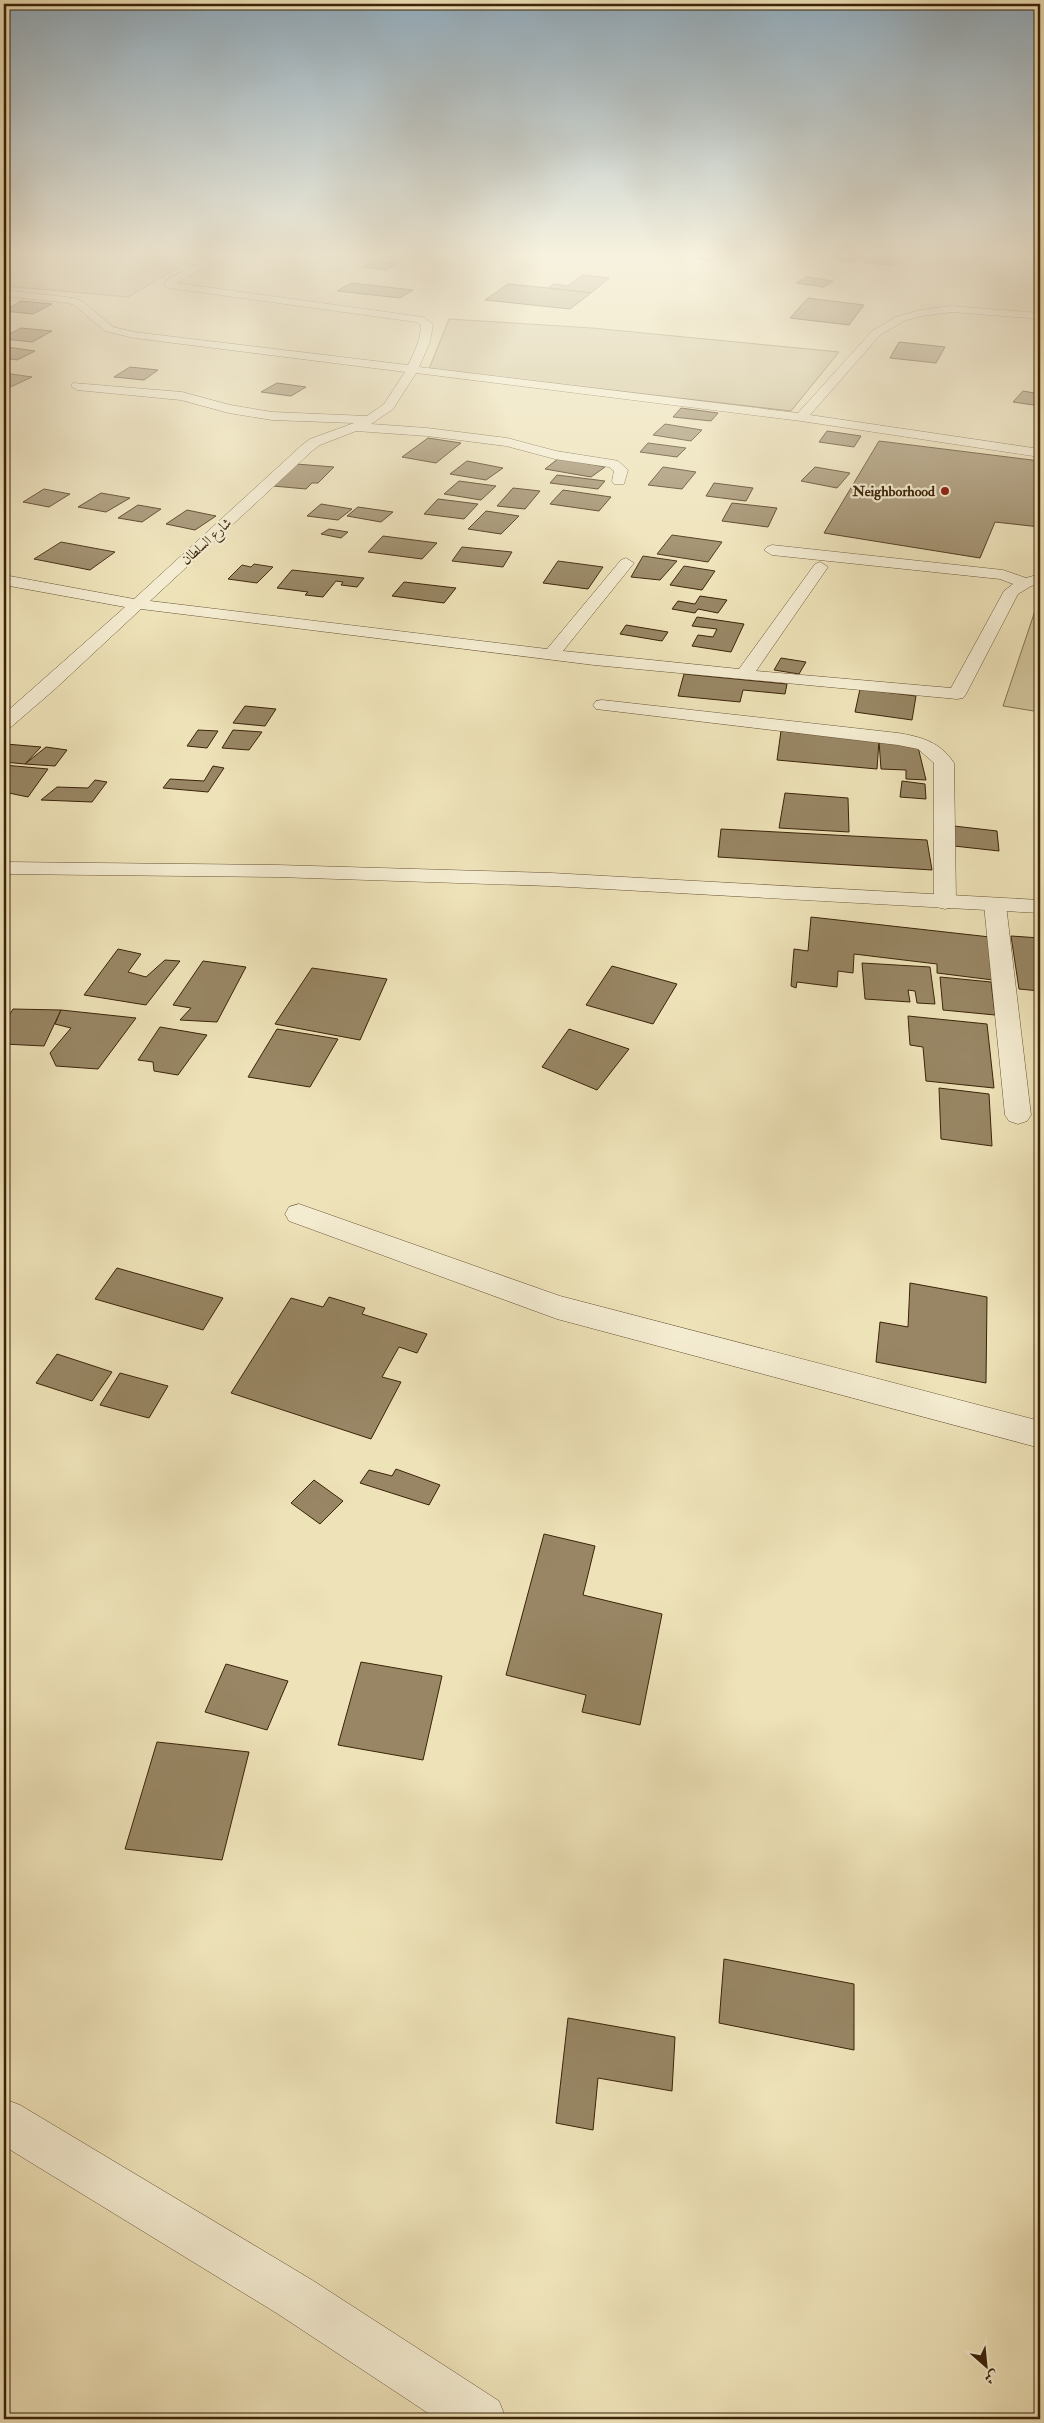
<svg xmlns="http://www.w3.org/2000/svg" width="1044" height="2423" font-family="'IM FELL Double Pica',Amiri,serif">
	<style>
		.green { fill: #d0c29a; stroke: #867251 }
		.building { fill: #988664; stroke: #3b2308 }
		.lines { fill: none; stroke-linecap: round; stroke-linejoin: round }
		.minor-casing { stroke: #685334; stroke-width: 1 }
		.tertiary-casing { stroke: #685334; stroke-width: 1 }
		.minor { fill: #f4ecd1; fill-rule: evenodd }
		.tertiary { fill: #f4ecd1; fill-rule: evenodd }
		.poi-dot { fill: #8f2418; stroke: #f4ecd1; stroke-width: 2 }
		.labels { text-anchor: middle; stroke-width: 4.5; stroke-linejoin: round; paint-order: stroke }
		.far-poi-label { font-size: 14px; font-weight: bold; fill: #3b2308; stroke: #f4ecd1; text-anchor: end }
		.far-street-label { font-size: 14px; fill: #3b2308; stroke: #f4ecd1 }
	</style>
	<rect width="100%" height="100%" fill="#eee2b8"/>
	<filter id="stains"><feTurbulence type="fractalNoise" baseFrequency=".004" numOctaves="4"/><feColorMatrix values="0 0 0 0 .2 0 0 0 0 .09 0 0 0 0 .02 0 0 0 .5 -.17"/></filter>
	<radialGradient id="worn" r=".72"><stop offset=".6" stop-color="#630" stop-opacity="0"/><stop offset="1" stop-color="#630" stop-opacity=".3"/></radialGradient>
	<!-- green -->
	<g class="green">
		<polygon points="4,252 205,252 128,297 4,286"/>
		<polygon points="449,319 592,328 839,352 791,411 429,369"/>
		<polygon points="1040,596 1040,712 1003,706"/>
	</g>
	<!-- building -->
	<g class="building">
		<polygon points="678,252 716,252 724,253 713,261 673,255"/>
		<polygon points="837,252 841,252 866,255 857,262 829,258"/>
		<polygon points="872,256 901,260 892,266 864,262"/>
		<polygon points="372,261 397,263 387,270 362,267"/>
		<polygon points="582,275 609,278 591,293 548,288 554,284 568,286"/>
		<polygon points="806,277 833,281 823,287 796,283"/>
		<polygon points="351,283 413,290 400,298 337,291"/>
		<polygon points="508,284 548,288 591,293 570,309 485,300"/>
		<polygon points="808,298 864,305 849,325 790,318"/>
		<polygon points="21,301 52,304 33,314 4,311"/>
		<polygon points="21,328 52,331 32,342 4,339 4,337"/>
		<polygon points="899,342 945,347 936,363 890,358"/>
		<polygon points="7,347 35,351 17,360 4,358 4,349"/>
		<polygon points="130,367 158,370 144,380 114,377"/>
		<polygon points="4,373 32,377 4,390"/>
		<polygon points="277,383 306,387 291,396 261,392"/>
		<polygon points="1023,391 1040,394 1040,406 1013,402"/>
		<polygon points="681,408 718,413 711,421 673,417"/>
		<polygon points="665,424 702,430 691,441 653,435"/>
		<polygon points="827,431 861,436 854,447 819,442"/>
		<polygon points="428,438 461,443 436,463 402,457"/>
		<polygon points="879,441 1040,461 1040,527 995,522 980,558 824,533"/>
		<polygon points="648,443 686,448 677,457 640,452"/>
		<polygon points="559,458 605,467 591,477 545,469"/>
		<polygon points="467,461 503,468 486,480 450,474"/>
		<polygon points="296,464 334,467 318,483 312,483 306,489 273,486"/>
		<polygon points="663,467 696,472 682,489 648,485"/>
		<polygon points="815,467 850,473 837,488 801,481"/>
		<polygon points="557,475 605,481 598,489 550,483"/>
		<polygon points="459,481 496,486 481,500 444,494"/>
		<polygon points="714,483 753,488 746,501 706,496"/>
		<polygon points="513,488 540,491 525,509 497,506"/>
		<polygon points="44,489 70,494 49,507 23,502"/>
		<polygon points="563,490 611,497 599,511 550,504"/>
		<polygon points="101,493 130,498 106,512 78,507"/>
		<polygon points="438,499 478,504 464,519 424,514"/>
		<polygon points="732,503 777,508 768,527 722,521"/>
		<polygon points="321,504 352,509 338,520 307,516"/>
		<polygon points="138,505 161,509 142,522 118,518"/>
		<polygon points="358,507 393,512 381,522 347,516"/>
		<polygon points="187,510 216,516 195,530 166,524"/>
		<polygon points="486,511 519,516 501,534 468,529"/>
		<polygon points="329,529 348,532 341,538 321,534"/>
		<polygon points="672,535 722,542 708,562 657,554"/>
		<polygon points="383,536 437,543 422,559 368,552"/>
		<polygon points="61,542 115,552 90,570 34,559"/>
		<polygon points="462,547 512,552 503,567 452,561"/>
		<polygon points="643,556 677,561 660,580 631,577"/>
		<polygon points="558,561 603,567 588,589 543,583"/>
		<polygon points="254,564 273,567 257,583 228,579 242,565 251,567"/>
		<polygon points="684,566 715,571 702,590 670,585"/>
		<polygon points="292,570 364,578 357,587 341,585 343,582 336,581 323,597 305,595 308,592 277,588"/>
		<polygon points="404,582 456,588 444,603 392,596"/>
		<polygon points="700,596 727,600 718,613 698,609 695,613 672,609 678,601 695,604"/>
		<polygon points="697,617 744,624 731,652 692,646 698,635 713,637 717,629 692,626"/>
		<polygon points="626,625 668,632 662,641 620,634"/>
		<polygon points="781,658 806,662 799,674 774,670"/>
		<polygon points="684,674 787,684 785,694 743,690 740,702 678,696"/>
		<polygon points="860,689 916,696 912,720 855,712"/>
		<polygon points="245,706 276,709 265,726 233,723"/>
		<polygon points="198,730 218,731 207,748 187,746"/>
		<polygon points="233,730 262,732 249,750 222,748"/>
		<polygon points="781,731 879,741 877,769 777,760"/>
		<polygon points="879,741 918,747 926,780 906,779 906,770 881,769"/>
		<polygon points="6,744 41,747 25,764 4,762 4,758 8,754 4,754 4,745"/>
		<polygon points="46,747 67,750 55,766 25,764"/>
		<polygon points="4,765 48,769 28,797 4,792"/>
		<polygon points="213,766 224,768 208,792 163,788 170,779 204,781"/>
		<polygon points="95,780 107,782 92,802 41,800 57,787 88,788"/>
		<polygon points="902,781 925,784 926,799 900,797"/>
		<polygon points="785,793 848,798 849,832 779,828"/>
		<polygon points="954,826 997,831 999,851 954,846"/>
		<polygon points="721,829 927,840 932,870 718,857"/>
		<polygon points="811,917 990,937 993,980 937,973 937,964 854,954 853,973 838,971 837,987 797,982 796,988 791,986 794,949 808,951"/>
		<polygon points="1011,936 1040,938 1040,991 1019,989"/>
		<polygon points="118,949 141,954 128,972 146,977 165,960 180,961 146,1005 84,995"/>
		<polygon points="203,961 246,967 217,1022 180,1020 191,1008 173,1005"/>
		<polygon points="862,963 930,967 935,1004 917,1003 915,991 908,990 910,1002 865,999"/>
		<polygon points="612,966 677,984 653,1024 586,1005"/>
		<polygon points="312,968 387,979 360,1040 275,1024"/>
		<polygon points="940,977 991,982 995,1015 943,1010"/>
		<polygon points="13,1009 61,1010 44,1046 4,1044 4,1024"/>
		<polygon points="61,1010 136,1018 98,1069 56,1066 50,1053 71,1028 55,1024"/>
		<polygon points="908,1016 987,1024 994,1088 926,1081 923,1047 910,1045"/>
		<polygon points="160,1027 207,1035 178,1075 154,1071 153,1062 138,1060"/>
		<polygon points="277,1029 338,1039 310,1087 248,1077"/>
		<polygon points="569,1029 629,1049 597,1090 542,1067"/>
		<polygon points="939,1088 989,1094 992,1146 941,1139"/>
		<polygon points="117,1268 223,1298 203,1330 95,1299"/>
		<polygon points="910,1283 987,1297 986,1383 876,1362 880,1322 908,1327"/>
		<polygon points="329,1297 365,1308 362,1314 427,1334 417,1353 399,1347 382,1377 401,1382 371,1439 231,1393 291,1298 323,1307"/>
		<polygon points="57,1354 112,1372 92,1401 36,1383"/>
		<polygon points="120,1373 168,1386 149,1418 100,1405"/>
		<polygon points="396,1469 440,1485 429,1505 360,1483 369,1470 392,1476"/>
		<polygon points="314,1480 343,1501 320,1524 291,1503"/>
		<polygon points="544,1534 595,1546 583,1595 662,1614 640,1725 582,1712 586,1695 506,1675"/>
		<polygon points="361,1662 442,1676 423,1760 338,1745"/>
		<polygon points="226,1664 288,1681 267,1730 205,1712"/>
		<polygon points="157,1742 249,1752 222,1860 125,1849"/>
		<polygon points="724,1959 854,1984 854,2050 719,2023"/>
		<polygon points="568,2018 675,2037 672,2091 598,2078 593,2130 556,2123"/>
	</g>
	<g class="lines">
		<defs>
			<g id="minor">
				<path d="M221 252H233L176 283 423 317 433 324 430 342 419 367 798 413 872 331 896 317 920 310 952 306 1040 313V319L952 312 921 316 904 321 880 335 810 415 1040 449V457L801 421 416 373 393 409 371 424 427 428 507 438 556 451 613 460 618 461 628 470 624 484H614L612 481 614 471 609 467 555 459 506 446 427 436 356 431 320 445 312 451 150 601 547 649 621 560 626 558 634 563 563 651 739 669 815 564 820 562 828 567 756 671 951 688 1004 591 1013 584 1000 579 772 555 764 550 767 547 772 545 1003 570 1026 578 1040 574V584L1031 586 1018 594 966 694 963 698 957 699 594 665 141 609 54 690 11 727 4 728V714L125 607 4 585V575L134 599 302 445 310 439 354 423 272 420 229 413 181 400 77 390 71 386 73 383 182 392 230 405 272 412 367 416 384 404 405 372 134 338 105 331 74 305 68 303 4 296V290L74 298 82 301 113 327 134 332 408 365C414 353 421 339 421 325L416 322 169 288 164 285 166 280Z"/>
				<path d="M602 700 898 733C922 737 940 742 954 763L956 902 953 907 945 909 937 907 934 902V763L918 749 898 745 596 709 593 705 596 701Z"/>
				<polygon points="995,898 1003,900 1006,905 1031,1115 1027,1121 1018,1124 1009,1121 1005,1115 984,905 987,900"/>
				<polygon points="299,1204 560,1296 1040,1421 1040,1448 557,1319 289,1221 285,1214 289,1207"/>
				<polygon points="4,2099 20,2105 312,2280 499,2401 506,2419 437,2419 278,2314 4,2146"/>
			</g>
			<polygon id="tertiary" points="4,862 277,865 551,873 1040,900 1040,913 551,886 277,877 4,874"/>
		</defs>
		<!-- minor casing -->
		<use href="#minor" class="minor-casing"/>
		<!-- tertiary casing -->
		<use href="#tertiary" class="tertiary-casing"/>
		<!-- minor -->
		<use href="#minor" class="minor"/>
		<!-- tertiary -->
		<use href="#tertiary" class="tertiary"/>
	</g>
	<!-- sky -->
	<linearGradient id="sky" x2="0" y2="1"><stop stop-color="#92acbd"/><stop offset="0.43" stop-color="#f7f2df"/><stop offset="1" stop-color="#f7f2df" stop-opacity="0"/></linearGradient>
	<rect width="1044" height="591" fill="url(#sky)"/>
	<!-- markers -->
	<circle class="poi-dot" cx="945" cy="491" r="5"/>
	<g class="labels">
		<!-- far-poi labels -->
		<g class="far-poi-label">
			<text x="935" y="496">Neighborhood</text>
		</g>
		<!-- far-street labels -->
		<g class="far-street-label">
			<text transform="translate(206 541) rotate(-42)" y="5">شارع السلطان</text>
		</g>
	</g>
	<!-- margin -->
	<rect width="1044" height="2423" fill="none" stroke="#eee2b8" stroke-width="20"/>
	<rect x="5" y="5" width="1034" height="2413" fill="none" stroke="#3b2308" stroke-width="2.5"/>
	<rect x="10" y="10" width="1024" height="2403" fill="none" stroke="#3b2308"/>
	<!-- north arrow -->
	<g transform="translate(986 2366) rotate(153)" stroke="#f4ecd1" stroke-width="4" paint-order="stroke">
	<path d="M0-4L9 19L0 12L-9 19Z" fill="#3b2308"/>
	<text y="-8" font-size="14" font-weight="bold" text-anchor="middle" fill="#3b2308">ش</text>
	</g>
	<rect width="100%" height="100%" filter="url(#stains)"/>
	<rect width="100%" height="100%" fill="url(#worn)"/>
</svg>
